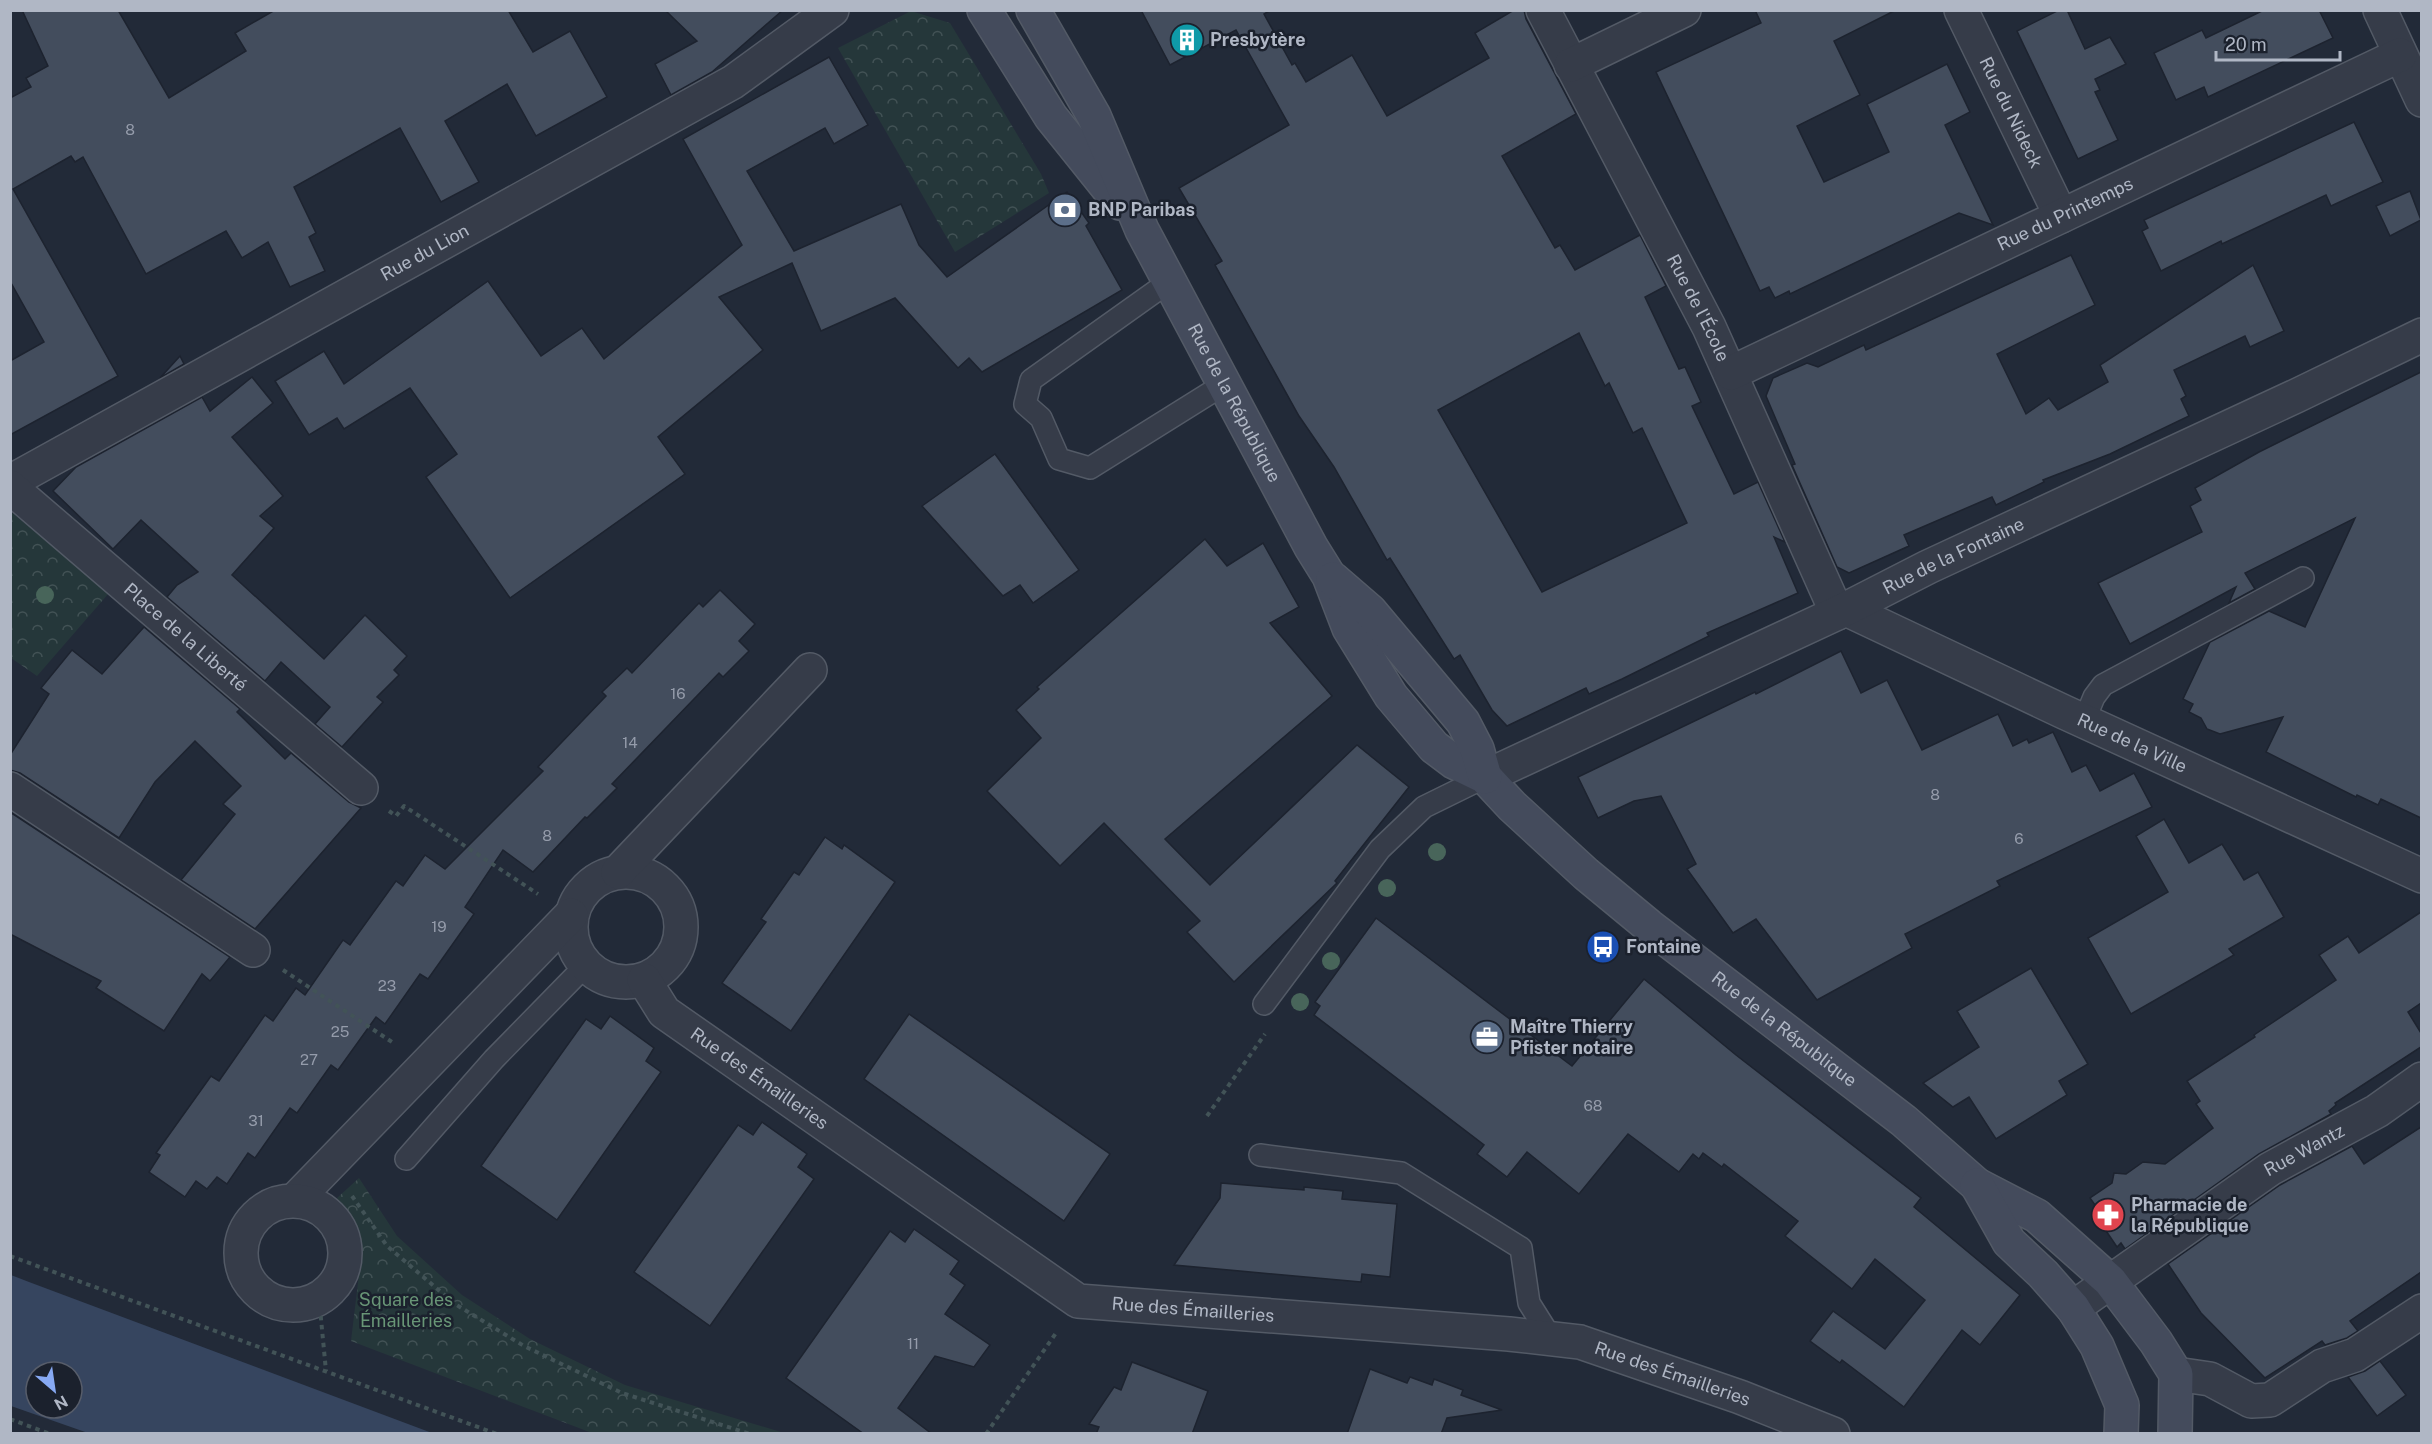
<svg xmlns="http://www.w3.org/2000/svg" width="2432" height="1444" font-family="'Public Sans',sans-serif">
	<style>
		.park { fill: url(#park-crowns) }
		.water { fill: #36455f; fill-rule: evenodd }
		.building { fill: #434d5d; stroke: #1d232f; stroke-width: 1.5; fill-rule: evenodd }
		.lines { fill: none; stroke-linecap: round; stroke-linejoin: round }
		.service-casing { stroke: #535a66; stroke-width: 24 }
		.minor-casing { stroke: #535a66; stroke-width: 36 }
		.tertiary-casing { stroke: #535a66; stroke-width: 36 }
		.secondary-casing { stroke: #535a66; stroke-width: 36 }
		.path { stroke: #425357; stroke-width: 4; stroke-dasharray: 4.5 4.5; stroke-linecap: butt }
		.service { stroke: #363c49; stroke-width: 21 }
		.minor { stroke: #363c49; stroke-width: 33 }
		.tertiary { stroke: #363c49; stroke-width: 33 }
		.secondary { stroke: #444b5c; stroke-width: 33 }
		.tree { fill: #48655a }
		.labels { text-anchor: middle; stroke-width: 5; stroke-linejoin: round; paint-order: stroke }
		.number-label { font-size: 15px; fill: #959cab }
		.poi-label { font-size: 18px; font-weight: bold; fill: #b0b7c5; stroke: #1b212d; text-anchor: start }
		.street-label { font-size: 18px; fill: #b0b7c5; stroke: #1b212d }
		.park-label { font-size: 18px; fill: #689576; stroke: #1b212d }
	</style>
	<defs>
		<pattern id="park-crowns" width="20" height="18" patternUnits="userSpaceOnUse" patternTransform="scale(1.5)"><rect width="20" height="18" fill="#25373a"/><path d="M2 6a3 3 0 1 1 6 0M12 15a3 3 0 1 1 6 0" fill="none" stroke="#425255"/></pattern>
	</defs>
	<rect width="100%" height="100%" fill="#222a38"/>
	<!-- park -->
	<g class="park">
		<polygon points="911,11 950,23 1041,174 1049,193 955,252 838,48"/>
		<polygon points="10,511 109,593 37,676 11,658"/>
		<polygon points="359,1178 397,1236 462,1295 530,1339 625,1385 784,1433 592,1433 351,1341 361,1258 360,1238 337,1198"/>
	</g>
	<!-- water -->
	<path class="water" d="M11 1275 29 1282 432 1433H88L11 1406ZM36 1372H72V1408H36Z"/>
	<!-- building -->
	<g class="building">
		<polygon points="22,10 118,10 169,98 246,51 235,33 275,10 508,10 533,52 570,31 607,97 536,136 507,84 445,121 479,182 441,202 400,128 294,187 316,233 309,237 325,271 290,287 268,242 242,258 226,231 146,274 83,157 75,162 71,156 13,189 118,376 10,435 10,361 44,342 10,281 10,98 31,87 26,78 48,66"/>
		<polygon points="665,10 783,10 712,72 671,95 655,64 697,41"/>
		<path d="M1141 10H1271L1264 14 1292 65 1295 63 1306 82 1352 55 1387 116 1489 58 1475 33 1514 10H1524L1526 19 1576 114 1502 156 1555 248 1560 245 1575 270 1640 235 1666 286 1645 297 1679 369 1685 367 1701 402 1692 406 1734 494 1758 482 1785 542 1774 537 1798 593 1707 633 1709 636 1622 679 1589 694 1586 688 1507 726 1492 710 1460 655 1454 659 1390 558 1387 560 1334 467 1299 416 1215 265 1222 261 1179 188 1289 125 1236 30 1170 65ZM1579 333 1605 386 1609 383 1633 433 1642 428 1687 523 1542 592 1438 410Z"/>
		<polygon points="1755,10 1896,10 1834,41 1860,95 1797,126 1824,182 1889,152 1867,104 1947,64 1970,112 1945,125 1993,225 1959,213 1790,294 1789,291 1775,298 1769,287 1760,291 1656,72 1761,23"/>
		<polygon points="2059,10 2067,10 2085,49 2110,37 2126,64 2095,79 2100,90 2095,92 2118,140 2078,159 2017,31"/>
		<polygon points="2264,10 2319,10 2333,38 2208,97 2204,87 2176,100 2154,53 2202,30 2206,38"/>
		<polygon points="829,57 868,125 834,144 825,128 747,171 794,251 901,204 919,245 947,277 1067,192 1089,223 1086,226 1122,290 982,372 969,358 958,368 895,298 821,331 792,263 719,297 763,350 658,437 685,474 510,598 426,477 457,454 410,388 344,429 337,418 309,435 275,381 324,351 344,384 488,281 541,356 582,328 604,359 742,245 683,139"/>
		<polygon points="2354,122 2383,182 2331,206 2326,195 2222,244 2221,241 2161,271 2142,231 2148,228 2144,220"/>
		<polygon points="2410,191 2421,220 2390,236 2376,206"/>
		<polygon points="2071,255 2095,305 1997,354 2026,414 2049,398 2058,410 2108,382 2100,365 2253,265 2284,331 2250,347 2245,336 2174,370 2186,396 2181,399 2189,416 2110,454 2043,480 2044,482 1996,505 1992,497 1904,535 1909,546 1849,573 1837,567 1792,465 1795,464 1766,396 1773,378 1807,363 1818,367 1864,345 1866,350"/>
		<polygon points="180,356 184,364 160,378"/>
		<polygon points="2421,372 2421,818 2381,799 2378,805 2357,795 2356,797 2266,752 2283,717 2220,734 2207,729 2201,718 2189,712 2193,704 2183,699 2210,642 2269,611 2305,627 2355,518 2245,573 2255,589 2229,603 2236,587 2130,644 2098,583 2202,532 2190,506 2201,500 2195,488 2259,452"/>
		<polygon points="252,377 273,403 232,437 283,496 260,516 274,528 232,575 324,659 365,615 407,656 394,670 399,675 377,697 383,702 342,747 315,724 330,707 281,662 265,681 167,597 177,585 198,572 141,520 113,549 53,491 76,467 202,397 210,411"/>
		<polygon points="995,454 1079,570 1033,603 1020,585 1003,596 922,506"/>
		<polygon points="1205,539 1227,566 1263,543 1299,607 1270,623 1332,696 1165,839 1210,885 1357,745 1409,787 1335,881 1337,883 1234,982 1187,932 1200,921 1104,823 1060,866 987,791 1041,738 1016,710 1039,689 1037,687"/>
		<polygon points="720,590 755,624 739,641 749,651 723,677 719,673 612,784 617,788 587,818 585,817 533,872 503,850 465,907 474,914 428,979 420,974 385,1024 376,1017 338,1070 331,1065 297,1113 290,1108 255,1158 248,1153 227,1184 217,1177 207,1189 196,1181 185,1197 149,1172 160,1155 156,1153 211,1076 219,1081 265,1015 273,1021 296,988 305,995 343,940 350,945 396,881 403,886 425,855 445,869 543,771 538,767 606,696 602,692 627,668 632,673 699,603 703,607"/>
		<polygon points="144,627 240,709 237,712 285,759 291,753 349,802 361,808 255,929 181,880 235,814 223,804 241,786 195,741 155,782 119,838 20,773 10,770 10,755 49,694 41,688 72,650 102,674"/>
		<polygon points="1841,651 1861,693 1887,680 1922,750 1998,714 2013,746 2027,739 2029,743 2053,732 2072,772 2086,765 2100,791 2134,773 2152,807 1997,881 2000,886 1905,934 1912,948 1817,1000 1756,919 1733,933 1687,869 1696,864 1661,796 1634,801 1598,818 1578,777 1755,692 1756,694"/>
		<polygon points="10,812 230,957 210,981 202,974 164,1031 96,988 101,981 10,934"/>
		<polygon points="2164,819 2189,863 2222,844 2244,880 2258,872 2284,917 2229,949 2234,955 2131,1014 2088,938 2168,892 2136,836"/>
		<polygon points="825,837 842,849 844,845 895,882 791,1031 722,983 766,922 761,919 794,872 799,875"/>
		<polygon points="2421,912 2421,1003 2408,1012 2421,1033 2421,1047 2335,1103 2336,1105 2329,1111 2331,1114 2259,1154 2125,1249 2121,1243 2117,1247 2096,1216 2100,1212 2090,1198 2112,1183 2114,1173 2126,1174 2143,1162 2165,1164 2213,1128 2196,1104 2200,1101 2187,1081 2255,1037 2254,1035 2336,980 2319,955 2348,936 2359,953"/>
		<polygon points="1376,918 1572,1066 1644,979 1736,1055 1921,1198 1914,1207 2020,1295 1980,1345 1962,1330 1904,1407 1842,1360 1840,1363 1810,1341 1833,1311 1885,1349 1925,1300 1875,1259 1852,1289 1785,1236 1798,1221 1724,1164 1722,1167 1703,1153 1699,1159 1693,1154 1679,1172 1628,1134 1579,1194 1527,1152 1507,1177 1477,1154 1484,1145 1314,1015 1320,1006 1315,1002"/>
		<polygon points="2031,968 2088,1064 2059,1081 2067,1095 1996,1139 1969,1097 1953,1107 1923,1083 1979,1047 1957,1011"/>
		<polygon points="909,1014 1110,1154 1064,1221 864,1079"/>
		<polygon points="610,1016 654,1048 646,1061 661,1072 557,1220 481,1166 586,1019 601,1029"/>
		<polygon points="762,1122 807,1154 798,1167 814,1179 710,1326 634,1272 738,1125 753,1135"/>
		<polygon points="2421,1127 2421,1272 2350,1321 2358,1331 2347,1338 2325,1345 2322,1341 2265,1378 2201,1313 2168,1264 2280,1185 2352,1146 2364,1164"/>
		<polygon points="1221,1183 1304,1190 1304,1187 1343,1191 1342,1199 1397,1204 1390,1277 1362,1274 1361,1282 1174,1265 1220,1198"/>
		<polygon points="914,1229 959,1261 950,1274 965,1285 945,1314 990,1345 974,1367 935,1356 898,1408 932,1434 864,1434 786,1378 890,1231 905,1242"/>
		<polygon points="2380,1361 2406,1395 2377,1416 2348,1377 2365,1371"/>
		<polygon points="1132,1362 1208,1391 1192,1434 1096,1434 1099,1427 1089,1424 1114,1387 1121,1390"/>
		<polygon points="1370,1369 1407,1383 1410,1377 1432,1385 1434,1379 1463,1390 1461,1395 1502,1410 1447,1418 1441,1434 1347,1434"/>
	</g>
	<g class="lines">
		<defs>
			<g id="service">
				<polyline points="1170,281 1031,380 1025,404 1041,418 1059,459 1090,468 1226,383"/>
				<polyline points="2084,721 2094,697 2103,685 2303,578"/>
				<polyline points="1264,1004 1380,849 1424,807 1485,777"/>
				<polyline points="1260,1155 1401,1173 1521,1248 1529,1303 1551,1338"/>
				<polyline points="406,1159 494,1059 585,966"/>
			</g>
			<g id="minor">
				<path id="s1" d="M1543 10 1709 327 1837 613"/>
				<path id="s2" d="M1961 10 2061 216"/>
				<polyline points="2380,10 2422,100"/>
				<polyline points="1571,65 1684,10"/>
				<path id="s3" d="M1731 373 2400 55"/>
				<path id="s4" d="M10 482 733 82 832 10"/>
				<path id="s5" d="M10 487 361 788"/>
				<path id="s6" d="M1846 609 2064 712 2422 876"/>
				<polyline points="10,789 253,950"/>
				<circle cx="626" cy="927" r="55"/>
				<polyline points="618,872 810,670"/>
				<path id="s7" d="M644 980 664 1012 1078 1301 1509 1334 1580 1342 1740 1397 1833 1434"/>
				<polyline points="295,1200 571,915"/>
				<circle cx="293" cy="1253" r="52"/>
				<path id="s8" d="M2073 1308 2270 1169 2377 1111 2422 1079"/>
				<polyline points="2176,1374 2210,1379 2251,1401 2270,1400 2322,1366 2355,1355 2422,1311"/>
			</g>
			<g id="tertiary">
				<path id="s9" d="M1485 777 1846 609 1928 567 2296 396 2422 335"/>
			</g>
			<g id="secondary">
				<polyline points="984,10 1051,117 1120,203"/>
				<path id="s10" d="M1033 10 1094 116 1142 230 1311 547 1329 576 1349 628 1391 696 1434 747 1454 762 1485 777 1512 806 1586 874 1649 926 1904 1121 1977 1185 2037 1216 2110 1281 2156 1342 2176 1374 2175 1434"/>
				<polyline points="1333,579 1370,611 1463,722 1477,749 1485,777"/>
				<polyline points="1977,1185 2009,1242 2043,1274 2073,1308 2097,1346 2122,1405 2121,1434"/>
			</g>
		</defs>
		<!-- service casing -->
		<use href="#service" class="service-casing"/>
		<!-- minor casing -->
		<use href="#minor" class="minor-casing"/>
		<!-- tertiary casing -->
		<use href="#tertiary" class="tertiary-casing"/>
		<!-- secondary casing -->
		<use href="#secondary" class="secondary-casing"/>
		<!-- path -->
		<g class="path">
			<polyline points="389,811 396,816 404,806 538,894"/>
			<polyline points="283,970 395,1044"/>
			<polyline points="1207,1116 1265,1034"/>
			<polyline points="352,1196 387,1246 455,1304 524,1346 622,1393 750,1434"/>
			<polyline points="10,1256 497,1434"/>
			<polyline points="319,1298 326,1371"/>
			<polyline points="10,1419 50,1434"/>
			<polyline points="986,1434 1056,1333"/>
		</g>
		<!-- service -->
		<use href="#service" class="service"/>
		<!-- minor -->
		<use href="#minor" class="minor"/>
		<!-- tertiary -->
		<use href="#tertiary" class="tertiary"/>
		<!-- secondary -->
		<use href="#secondary" class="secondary"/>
	</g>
	<!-- trees -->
	<g class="tree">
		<circle cx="45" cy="595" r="9"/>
		<circle cx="1437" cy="852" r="9"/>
		<circle cx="1387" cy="888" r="9"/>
		<circle cx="1331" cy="961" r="9"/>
		<circle cx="1300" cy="1002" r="9"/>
	</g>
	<!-- icons -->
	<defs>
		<symbol id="building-disc" viewBox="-11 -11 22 22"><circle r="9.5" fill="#0f9aa8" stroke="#1b212d"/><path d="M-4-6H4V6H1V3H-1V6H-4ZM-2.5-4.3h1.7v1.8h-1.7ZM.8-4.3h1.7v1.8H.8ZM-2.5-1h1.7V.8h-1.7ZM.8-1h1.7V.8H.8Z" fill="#fff"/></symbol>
		<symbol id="bank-disc" viewBox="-11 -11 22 22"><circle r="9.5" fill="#5c6f8a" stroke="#1b212d"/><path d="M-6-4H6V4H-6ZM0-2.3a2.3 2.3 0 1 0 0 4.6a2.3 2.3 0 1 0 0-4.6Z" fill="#fff"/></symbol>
		<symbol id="bus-disc" viewBox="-11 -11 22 22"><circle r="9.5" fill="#1a4fb4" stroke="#1b212d"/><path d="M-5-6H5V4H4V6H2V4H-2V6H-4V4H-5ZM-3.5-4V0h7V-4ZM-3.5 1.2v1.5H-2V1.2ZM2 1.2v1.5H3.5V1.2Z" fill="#fff"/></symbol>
		<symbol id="office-disc" viewBox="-11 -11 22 22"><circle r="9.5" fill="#5c6f8a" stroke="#1b212d"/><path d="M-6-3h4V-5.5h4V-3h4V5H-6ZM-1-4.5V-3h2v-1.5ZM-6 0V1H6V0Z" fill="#fff"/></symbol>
		<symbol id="pharmacy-disc" viewBox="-11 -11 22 22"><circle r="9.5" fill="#e0444e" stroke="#1b212d"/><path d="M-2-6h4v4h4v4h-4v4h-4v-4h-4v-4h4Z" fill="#fff"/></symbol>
	</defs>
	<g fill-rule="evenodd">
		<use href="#building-disc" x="1168" y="21" width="38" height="38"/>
		<use href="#bank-disc" x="1046" y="191" width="38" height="38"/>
		<use href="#bus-disc" x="1584" y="928" width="38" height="38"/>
		<use href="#office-disc" x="1468" y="1018" width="38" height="38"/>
		<use href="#pharmacy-disc" x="2089" y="1196" width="38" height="38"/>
	</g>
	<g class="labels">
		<!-- number labels -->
		<g class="number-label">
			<text x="130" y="135">8</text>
			<text x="678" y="699">16</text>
			<text x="630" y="748">14</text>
			<text x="1935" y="800">8</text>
			<text x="547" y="841">8</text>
			<text x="2019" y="844">6</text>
			<text x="439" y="932">19</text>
			<text x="387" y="991">23</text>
			<text x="340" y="1037">25</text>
			<text x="309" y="1065">27</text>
			<text x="1593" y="1111">68</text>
			<text x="256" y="1126">31</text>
			<text x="913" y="1349">11</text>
		</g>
		<!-- poi labels -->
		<g class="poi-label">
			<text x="1210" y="46">Presbytère</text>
			<text x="1088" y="216">BNP Paribas</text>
			<text x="1626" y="953">Fontaine</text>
			<text x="1510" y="1033">Maître Thierry<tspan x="1510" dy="21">Pfister notaire</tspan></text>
			<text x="2131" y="1211">Pharmacie de<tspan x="2131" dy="21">la République</tspan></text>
		</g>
		<!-- street labels -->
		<g class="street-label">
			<text dy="6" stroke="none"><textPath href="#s2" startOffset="114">Rue du Nideck</textPath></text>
			<text dy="6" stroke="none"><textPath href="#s3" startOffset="370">Rue du Printemps</textPath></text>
			<text dy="6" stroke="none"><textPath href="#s4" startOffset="474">Rue du Lion</textPath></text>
			<text dy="6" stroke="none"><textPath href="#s1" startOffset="336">Rue de l'École</textPath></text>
			<text dy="6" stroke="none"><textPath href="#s10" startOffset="442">Rue de la République</textPath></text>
			<text dy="6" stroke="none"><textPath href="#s9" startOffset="518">Rue de la Fontaine</textPath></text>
			<text dy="6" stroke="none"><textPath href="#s5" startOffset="231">Place de la Liberté</textPath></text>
			<text dy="6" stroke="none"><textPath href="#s6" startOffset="316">Rue de la Ville</textPath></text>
			<text dy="6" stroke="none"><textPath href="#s10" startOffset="1293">Rue de la République</textPath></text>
			<text dy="6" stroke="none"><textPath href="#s7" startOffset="154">Rue des Émailleries</textPath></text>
			<text dy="6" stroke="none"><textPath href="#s8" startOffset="280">Rue Wantz</textPath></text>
			<text dy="6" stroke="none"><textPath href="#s7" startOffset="658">Rue des Émailleries</textPath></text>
			<text dy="6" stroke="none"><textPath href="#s7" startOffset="1144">Rue des Émailleries</textPath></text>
		</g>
		<!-- park labels -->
		<g class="park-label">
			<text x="406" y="1306">Square des<tspan x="406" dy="21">Émailleries</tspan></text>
		</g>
	</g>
	<!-- border -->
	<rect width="2432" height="1444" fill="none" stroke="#b0b7c5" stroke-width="24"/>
	<!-- north arrow -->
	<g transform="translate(54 1390) rotate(151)"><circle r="28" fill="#1b212d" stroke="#575d6a" stroke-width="1.5"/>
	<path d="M0-4.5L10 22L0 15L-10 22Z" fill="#87a9f3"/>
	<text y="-9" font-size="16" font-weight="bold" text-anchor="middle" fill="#b0b7c5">N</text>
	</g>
	<!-- scale -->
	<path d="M2216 51v9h124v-9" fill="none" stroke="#b0b7c5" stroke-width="3"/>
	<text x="2225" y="51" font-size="18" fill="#b0b7c5" stroke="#1b212d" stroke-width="4.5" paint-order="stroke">20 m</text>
</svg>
